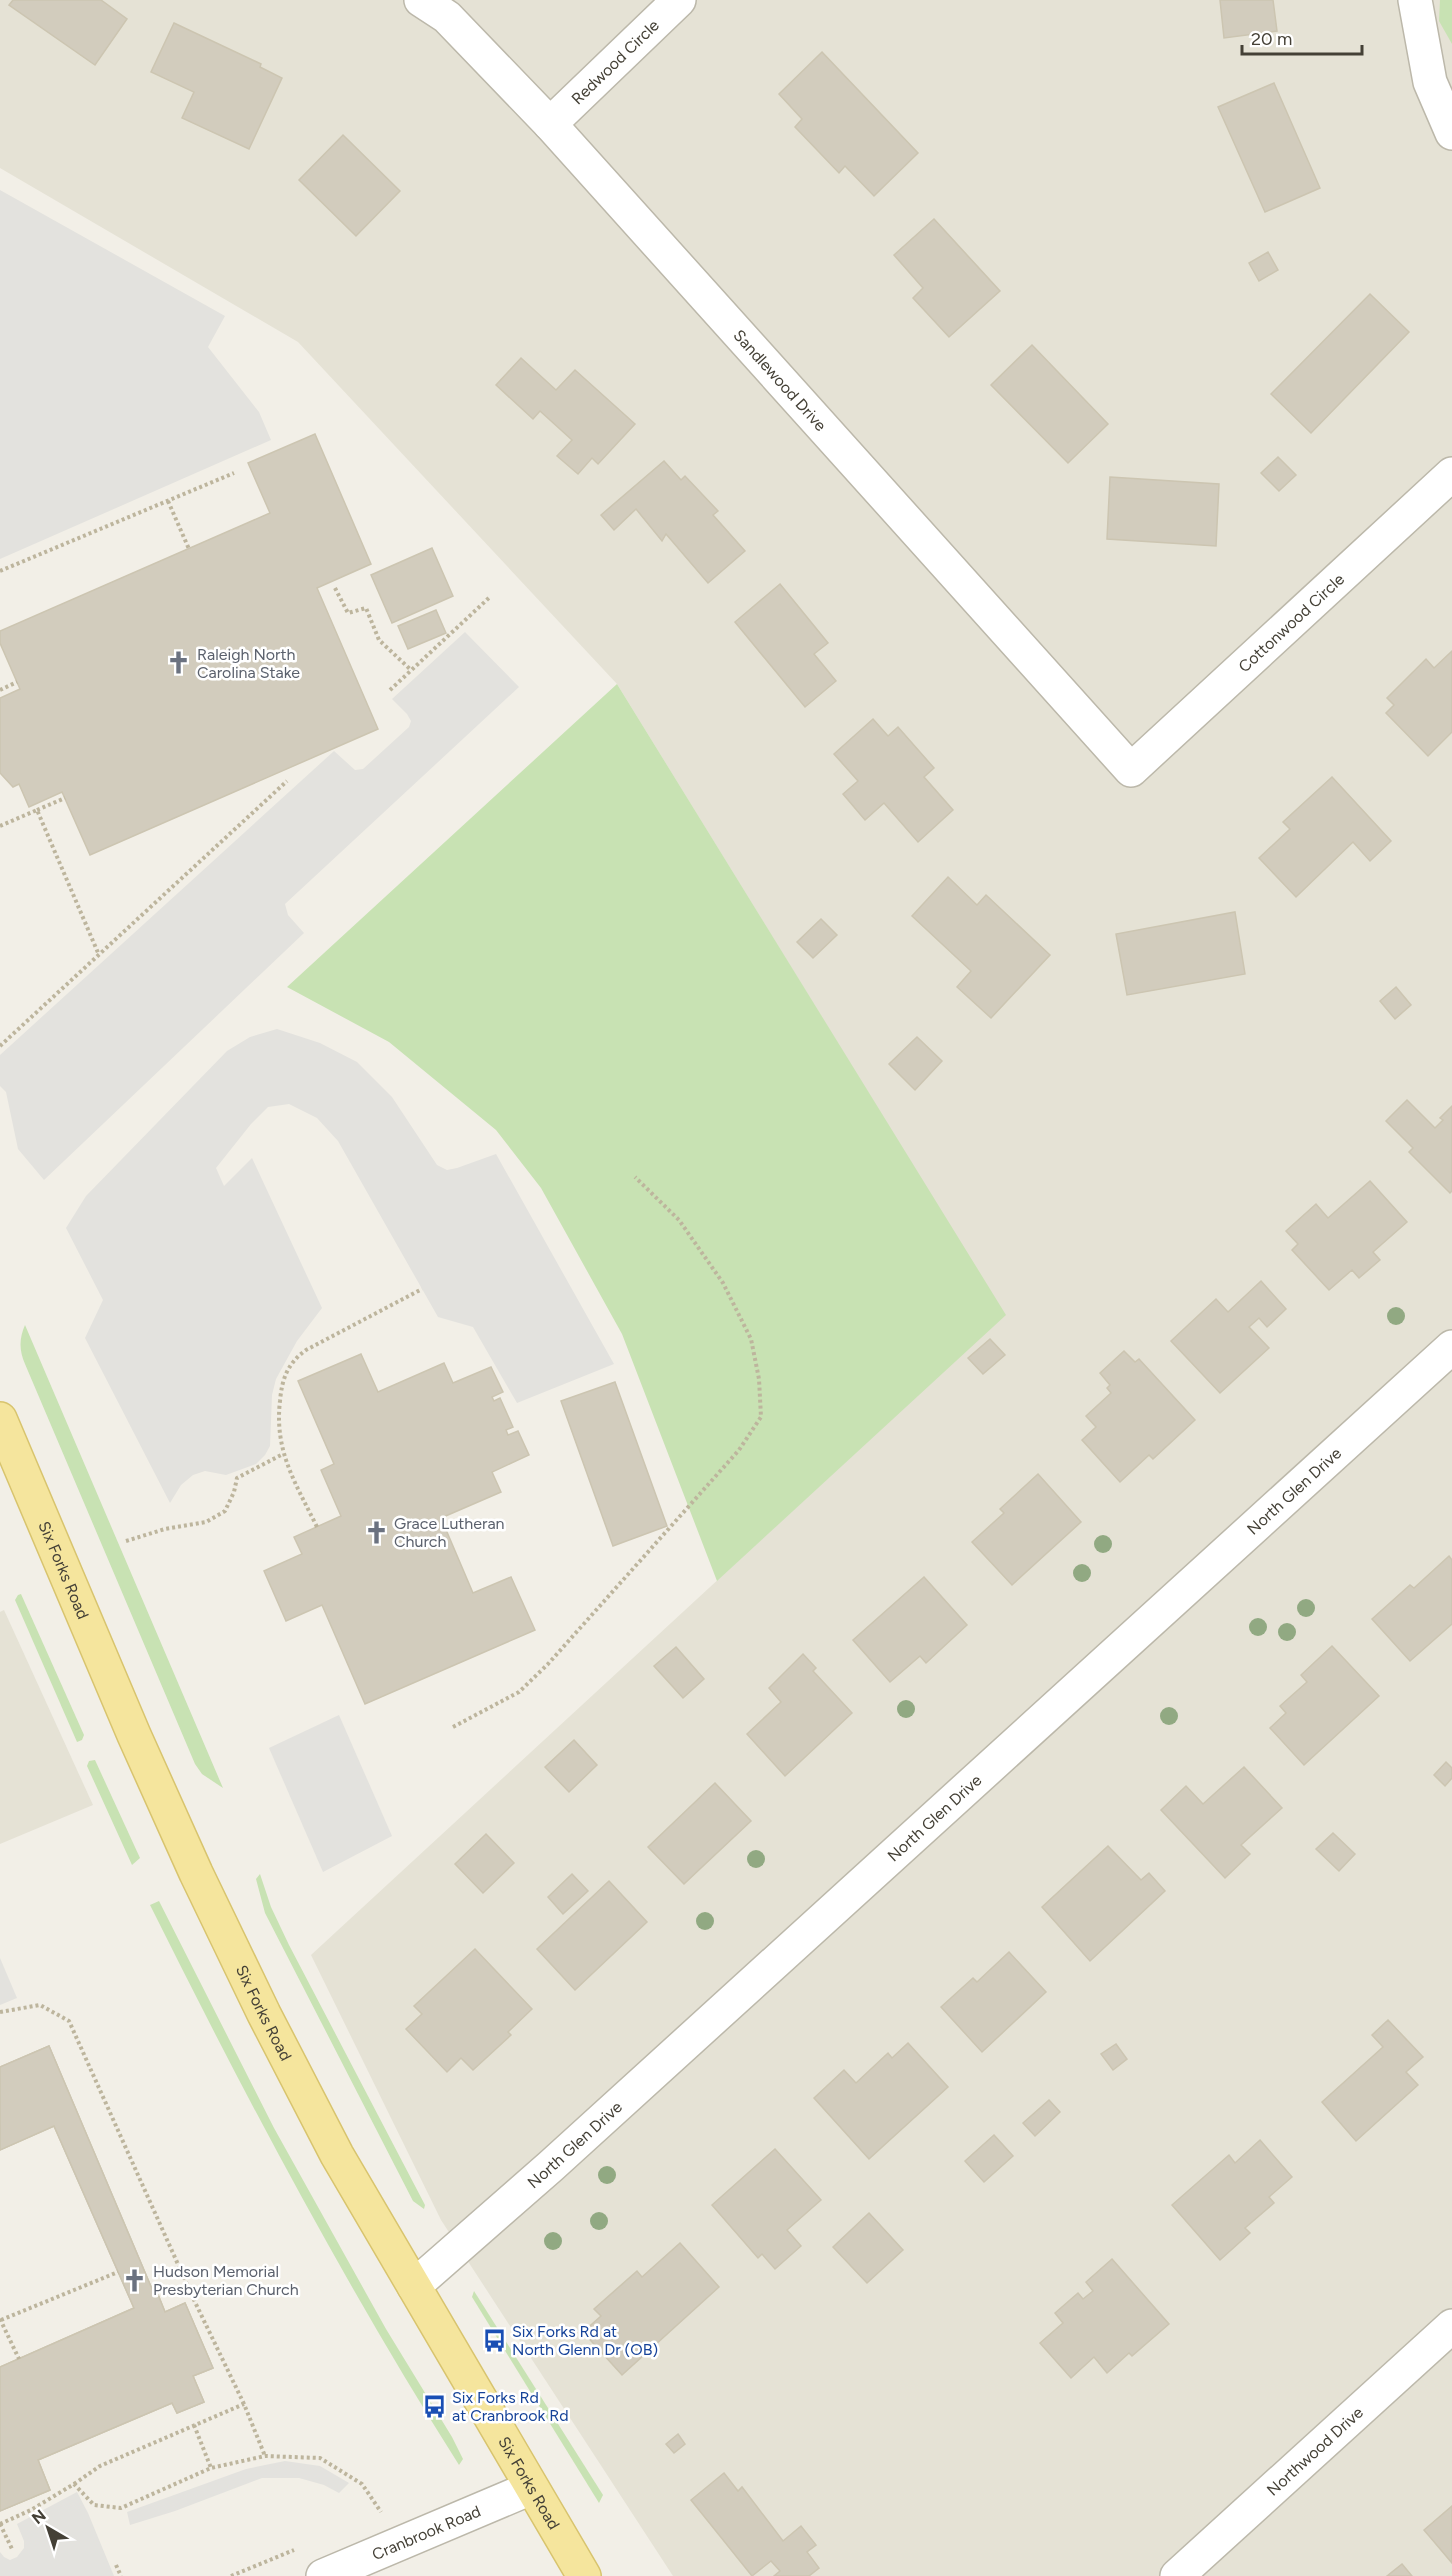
<svg xmlns="http://www.w3.org/2000/svg" width="1452" height="2576" font-family="Figtree,sans-serif">
	<style>
		.residential { fill: #e5e2d5 }
		.green { fill: #c8e2b3 }
		.parking { fill: #e3e2de }
		.building { fill: #d2ccbd; stroke: #ccc5b1; stroke-width: 1.5 }
		.lines { fill: none; stroke-linecap: round; stroke-linejoin: round }
		.street-casing { stroke: #bcb8aa; stroke-width: 36 }
		.primary-casing { stroke: #d8c46e; stroke-width: 36 }
		.path { stroke: #bdb59d; stroke-width: 4; stroke-dasharray: 3 3; stroke-linecap: butt }
		.street { stroke: #fff; stroke-width: 33 }
		.primary { stroke: #f5e59d; stroke-width: 33 }
		.tree { fill: #91a982 }
		.labels { text-anchor: middle; stroke-width: 5; stroke-linejoin: round; paint-order: stroke }
		.street-label { font-size: 16px; fill: #444036; stroke: #fff }
		.worship-label { font-size: 16px; fill: #5b616d; stroke: #fff; text-anchor: start }
		.transit-label { font-size: 16px; fill: #164399; stroke: #fff; text-anchor: start }
	</style>
	<rect width="100%" height="100%" fill="#f2efe7"/>
	<!-- residential -->
	<g class="residential">
		<polygon points="0,0 1452,0 1452,2576 673,2576 441,2220 311,1955 1005,1315 617,684 298,342 0,168"/>
		<polygon points="4,1610 93,1805 0,1844 0,1612"/>
	</g>
	<!-- green -->
	<g class="green">
		<polygon points="1440,0 1452,0 1452,44 1439,21"/>
		<polygon points="617,684 1006,1315 717,1581 622,1334 541,1188 496,1130 389,1042 287,987"/>
		<path d="M25 1325 223 1788 202 1774 195 1764 25 1364C19 1350 19 1339 25 1325Z"/>
		<polygon points="21,1594 84,1735 82,1740 77,1742 15,1600 18,1595"/>
		<polygon points="95,1760 140,1858 132,1865 87,1766 89,1761"/>
		<polygon points="260,1874 271,1907 289,1945 425,2205 424,2209 413,2201 265,1913 256,1879"/>
		<path d="M159 1901 274 2128 386 2329 452 2437 463 2459 459 2465C345 2285 245 2096 150 1905Z"/>
		<polygon points="474,2291 603,2495 599,2503 472,2297"/>
	</g>
	<!-- parking -->
	<g class="parking">
		<polygon points="0,190 225,316 208,347 259,412 271,440 0,559"/>
		<polygon points="465,632 519,687 285,904 288,915 304,933 44,1180 18,1149 6,1092 0,1086 0,1055 334,751 355,770 363,769 409,727 411,721 407,714 392,699"/>
		<polygon points="277,1029 320,1043 357,1062 392,1097 437,1165 447,1170 457,1168 496,1154 614,1364 517,1403 473,1327 438,1317 338,1141 317,1118 289,1104 268,1107 251,1124 216,1168 224,1186 252,1158 322,1308 297,1341 276,1379 272,1395 270,1446 265,1455 256,1464 226,1475 205,1471 193,1475 181,1485 170,1503 85,1338 103,1300 66,1228 86,1196 227,1051 250,1037"/>
		<polygon points="339,1715 392,1836 323,1872 269,1748"/>
		<polygon points="0,1958 17,1998 0,2005"/>
		<polygon points="285,2461 320,2466 349,2483 339,2493 324,2485 299,2478 262,2478 175,2511 130,2525 127,2512 246,2469"/>
		<polygon points="77,2492 88,2513 114,2576 0,2576 0,2552 4,2557 10,2560 17,2557 24,2548 24,2541 17,2524"/>
	</g>
	<!-- building -->
	<g class="building">
		<polygon points="13,0 101,0 127,19 95,65 9,5"/>
		<polygon points="1220,0 1273,0 1277,31 1224,38"/>
		<polygon points="174,23 261,64 260,67 282,78 249,149 182,118 194,92 151,72"/>
		<polygon points="822,52 918,153 874,196 845,166 839,173 795,127 802,119 779,94"/>
		<polygon points="1274,83 1320,188 1265,212 1218,107"/>
		<polygon points="343,135 400,191 356,236 299,180"/>
		<polygon points="934,219 1000,291 949,337 913,298 923,288 894,255"/>
		<polygon points="1268,252 1278,270 1259,281 1249,263"/>
		<polygon points="1370,294 1409,332 1311,433 1271,394"/>
		<polygon points="1032,345 1108,424 1068,463 991,385"/>
		<polygon points="521,358 556,390 575,370 635,424 598,464 592,458 578,474 557,456 572,440 540,411 533,419 496,385"/>
		<polygon points="315,434 371,564 317,588 378,729 90,855 62,792 29,807 19,784 13,787 0,773 0,698 20,689 0,643 0,631 270,513 248,463"/>
		<polygon points="1278,457 1296,475 1279,491 1261,473"/>
		<polygon points="664,461 681,480 685,476 718,511 713,515 745,551 708,583 666,534 662,541 636,509 614,530 601,515"/>
		<polygon points="1110,477 1219,484 1216,546 1107,539"/>
		<polygon points="432,548 453,596 392,623 371,575"/>
		<polygon points="780,584 828,643 814,654 836,681 805,707 735,622"/>
		<polygon points="436,610 446,633 408,649 398,626"/>
		<polygon points="1452,651 1452,732 1428,756 1386,713 1394,705 1387,698 1426,659 1434,668"/>
		<polygon points="873,719 888,736 898,727 934,768 924,777 953,810 918,842 884,803 865,820 843,794 858,781 834,754"/>
		<polygon points="1332,777 1391,841 1370,861 1353,842 1296,897 1259,858 1290,829 1283,822"/>
		<polygon points="948,877 977,905 986,895 1050,955 991,1018 957,987 971,971 912,916"/>
		<polygon points="1235,912 1245,974 1127,995 1116,934"/>
		<polygon points="821,919 837,935 813,958 797,942"/>
		<polygon points="1396,987 1411,1005 1395,1019 1380,1001"/>
		<polygon points="917,1037 942,1061 915,1090 889,1064"/>
		<polygon points="1407,1100 1435,1128 1443,1120 1440,1118 1452,1106 1452,1191 1450,1193 1409,1152 1413,1148 1386,1121"/>
		<polygon points="1370,1181 1407,1222 1373,1252 1380,1260 1359,1278 1352,1270 1329,1290 1292,1250 1298,1244 1286,1231 1316,1204 1328,1218"/>
		<polygon points="1261,1281 1286,1309 1267,1327 1259,1318 1249,1327 1269,1348 1220,1393 1171,1341 1216,1299 1228,1312"/>
		<polygon points="990,1339 1005,1355 983,1374 968,1358"/>
		<polygon points="1124,1351 1135,1362 1139,1359 1195,1420 1153,1459 1149,1455 1120,1482 1082,1440 1096,1427 1086,1416 1111,1393 1107,1388 1110,1385 1100,1373"/>
		<polygon points="361,1354 378,1392 444,1363 453,1383 491,1367 503,1392 492,1397 494,1401 500,1398 513,1427 506,1430 508,1435 518,1431 529,1455 492,1472 501,1492 441,1518 473,1593 511,1577 535,1630 365,1704 322,1605 286,1621 264,1571 302,1554 294,1537 341,1516 321,1470 334,1464 298,1381"/>
		<polygon points="615,1382 667,1526 613,1546 561,1401"/>
		<polygon points="1038,1474 1081,1522 1012,1585 972,1542 1004,1513 1000,1509"/>
		<polygon points="1449,1556 1452,1560 1452,1624 1410,1661 1372,1619 1410,1585 1414,1588"/>
		<polygon points="924,1577 967,1625 926,1663 920,1656 890,1682 853,1640"/>
		<polygon points="1332,1646 1379,1696 1304,1765 1270,1728 1286,1713 1280,1706 1307,1682 1301,1675"/>
		<polygon points="676,1647 704,1679 683,1698 654,1666"/>
		<polygon points="803,1654 816,1668 813,1671 852,1713 785,1776 747,1734 781,1702 769,1688"/>
		<polygon points="574,1740 597,1765 569,1792 545,1767"/>
		<polygon points="1446,1762 1452,1768 1452,1778 1445,1786 1434,1775"/>
		<polygon points="1244,1767 1282,1808 1241,1845 1250,1854 1225,1878 1161,1810 1186,1786 1203,1804"/>
		<polygon points="715,1783 751,1821 684,1884 648,1847"/>
		<polygon points="1333,1833 1355,1854 1339,1871 1316,1849"/>
		<polygon points="486,1834 514,1863 483,1893 455,1864"/>
		<polygon points="1108,1846 1141,1880 1149,1873 1165,1891 1090,1961 1042,1907"/>
		<polygon points="572,1874 588,1891 563,1914 548,1897"/>
		<polygon points="609,1881 647,1922 575,1990 537,1949"/>
		<polygon points="475,1949 532,2009 508,2032 511,2035 473,2070 461,2058 447,2072 406,2029 422,2014 414,2006"/>
		<polygon points="1009,1952 1046,1992 982,2052 941,2007 973,1978 977,1982"/>
		<polygon points="1388,2020 1423,2057 1406,2072 1418,2085 1356,2141 1322,2102 1383,2047 1372,2035"/>
		<polygon points="908,2043 948,2087 869,2159 814,2098 844,2070 856,2083 888,2053 892,2058"/>
		<polygon points="1116,2044 1127,2059 1113,2070 1101,2054"/>
		<polygon points="49,2046 152,2289 155,2287 165,2312 185,2303 213,2368 193,2376 204,2402 177,2413 172,2403 38,2460 50,2490 0,2511 0,2367 134,2308 54,2126 0,2150 0,2067"/>
		<polygon points="49,2046 152,2289 155,2287 165,2312 185,2303 213,2368 193,2376 204,2402 177,2413 172,2403 38,2460 50,2490 0,2511 0,2367 134,2308 54,2126 0,2150 0,2067"/>
		<polygon points="1049,2100 1060,2112 1035,2136 1023,2123"/>
		<polygon points="994,2135 1013,2156 984,2182 965,2161"/>
		<polygon points="1260,2140 1292,2177 1269,2197 1274,2203 1245,2228 1250,2233 1220,2260 1172,2205 1229,2155 1235,2163"/>
		<polygon points="775,2149 821,2200 787,2230 801,2246 775,2269 762,2254 758,2258 712,2205"/>
		<polygon points="869,2213 903,2250 867,2283 833,2247"/>
		<polygon points="680,2243 719,2287 622,2375 583,2332 601,2316 594,2309 637,2271 642,2277"/>
		<polygon points="1112,2259 1169,2324 1132,2356 1129,2353 1107,2373 1094,2357 1071,2378 1040,2343 1063,2323 1055,2313 1078,2293 1083,2299 1093,2291 1086,2282"/>
		<polygon points="678,2434 685,2444 674,2453 666,2444"/>
		<polygon points="724,2473 738,2491 742,2487 783,2541 801,2526 816,2545 807,2552 819,2568 809,2576 774,2576 780,2571 771,2561 752,2576 691,2500"/>
		<polygon points="1452,2506 1452,2563 1424,2530"/>
		<polygon points="1402,2564 1412,2576 1387,2576"/>
	</g>
	<g class="lines">
		<defs>
			<g id="street">
				<path id="s1" d="M421 0 447 17 550 124 1131 770 1452 474"/>
				<polyline points="1415,0 1430,82 1452,133"/>
				<path id="s2" d="M550 124 679 0"/>
				<path id="s3" d="M414 2286 551 2166 1452 1347"/>
				<path id="s4" d="M323 2576 531 2488"/>
				<path id="s5" d="M1177 2576 1452 2326"/>
			</g>
			<g id="primary">
				<path id="s6" d="M0 1419 134 1735 196 1873 264 2014 337 2155 584 2576"/>
			</g>
		</defs>
		<!-- street casing -->
		<use href="#street" class="street-casing"/>
		<!-- primary casing -->
		<use href="#primary" class="primary-casing"/>
		<!-- path -->
		<g class="path">
			<polyline points="168,501 189,549"/>
			<polyline points="0,571 234,473"/>
			<polyline points="335,588 348,613 366,608 379,640 411,670"/>
			<polyline points="0,690 17,682"/>
			<polyline points="390,690 491,596"/>
			<polyline points="37,810 65,798"/>
			<polyline points="0,826 37,810 99,955"/>
			<polyline points="0,1046 287,781"/>
			<path d="M317 1527C296 1484 274 1451 280 1401 282 1378 288 1363 306 1350L422 1289"/>
			<polyline points="126,1541 165,1529 206,1522 225,1511 234,1492 237,1478 283,1454"/>
			<polyline points="453,1727 519,1692 548,1664 739,1450 761,1417 759,1379 751,1339 723,1283 679,1220 635,1177"/>
			<polyline points="0,2012 40,2005 69,2021 194,2300 244,2404 265,2456"/>
			<polyline points="0,2319 19,2359"/>
			<polyline points="1,2320 118,2272"/>
			<polyline points="194,2425 211,2468"/>
			<polyline points="74,2484 100,2466 244,2404"/>
			<polyline points="0,2524 31,2510 74,2484 94,2505 121,2508 211,2468 265,2456 320,2458 362,2484 381,2512"/>
			<polyline points="0,2524 13,2551"/>
			<polyline points="116,2565 121,2576"/>
			<polyline points="231,2576 294,2550"/>
		</g>
		<!-- street -->
		<use href="#street" class="street"/>
		<!-- primary -->
		<use href="#primary" class="primary"/>
	</g>
	<!-- trees -->
	<g class="tree">
		<circle cx="1396" cy="1316" r="9"/>
		<circle cx="1103" cy="1544" r="9"/>
		<circle cx="1082" cy="1573" r="9"/>
		<circle cx="1306" cy="1608" r="9"/>
		<circle cx="1258" cy="1627" r="9"/>
		<circle cx="1287" cy="1632" r="9"/>
		<circle cx="906" cy="1709" r="9"/>
		<circle cx="1169" cy="1716" r="9"/>
		<circle cx="756" cy="1859" r="9"/>
		<circle cx="705" cy="1921" r="9"/>
		<circle cx="607" cy="2175" r="9"/>
		<circle cx="599" cy="2221" r="9"/>
		<circle cx="553" cy="2241" r="9"/>
	</g>
	<!-- icons -->
	<defs>
		<symbol id="church-bare" viewBox="-9 -9 18 18"><path d="M-1.2-6h2.4v3.5h3.3v2.4h-3.3V6h-2.4V-.1h-3.3v-2.4h3.3Z" fill="#6b7280" stroke="#fff" stroke-width="2.5" paint-order="stroke"/></symbol>
		<symbol id="bus-bare" viewBox="-9 -9 18 18"><path d="M-5-6H5V4H4V6H2V4H-2V6H-4V4H-5ZM-3.5-4V0h7V-4ZM-3.5 1.2v1.5H-2V1.2ZM2 1.2v1.5H3.5V1.2Z" fill="#1a4fb4" stroke="#fff" stroke-width="2.5" paint-order="stroke"/></symbol>
	</defs>
	<g fill-rule="evenodd">
		<use href="#church-bare" x="162" y="646" width="33" height="33"/>
		<use href="#church-bare" x="360" y="1516" width="33" height="33"/>
		<use href="#church-bare" x="118" y="2264" width="33" height="33"/>
		<use href="#bus-bare" x="478" y="2324" width="33" height="33"/>
		<use href="#bus-bare" x="418" y="2390" width="33" height="33"/>
	</g>
	<g class="labels">
		<!-- street labels -->
		<g class="street-label">
			<text dy="6" stroke="none"><textPath href="#s2" startOffset="90">Redwood Circle</textPath></text>
			<text dy="6" stroke="none"><textPath href="#s1" startOffset="524">Sandlewood Drive</textPath></text>
			<text dy="6" stroke="none"><textPath href="#s1" startOffset="1266">Cottonwood Circle</textPath></text>
			<text dy="6" stroke="none"><textPath href="#s3" startOffset="1186">North Glen Drive</textPath></text>
			<text dy="6" stroke="none"><textPath href="#s6" startOffset="164">Six Forks Road</textPath></text>
			<text dy="6" stroke="none"><textPath href="#s3" startOffset="700">North Glen Drive</textPath></text>
			<text dy="6" stroke="none"><textPath href="#s6" startOffset="650">Six Forks Road</textPath></text>
			<text dy="6" stroke="none"><textPath href="#s3" startOffset="214">North Glen Drive</textPath></text>
			<text dy="6" stroke="none"><textPath href="#s5" startOffset="186">Northwood Drive</textPath></text>
			<text dy="6" stroke="none"><textPath href="#s6" startOffset="1190">Six Forks Road</textPath></text>
			<text dy="6" stroke="none"><textPath href="#s4" startOffset="112">Cranbrook Road</textPath></text>
		</g>
		<!-- worship labels -->
		<g class="worship-label">
			<text x="197" y="660">Raleigh North<tspan x="197" dy="18">Carolina Stake</tspan></text>
			<text x="394" y="1529">Grace Lutheran<tspan x="394" dy="18">Church</tspan></text>
			<text x="153" y="2277">Hudson Memorial<tspan x="153" dy="18">Presbyterian Church</tspan></text>
		</g>
		<!-- transit labels -->
		<g class="transit-label">
			<text x="512" y="2337">Six Forks Rd at<tspan x="512" dy="18">North Glenn Dr (OB)</tspan></text>
			<text x="452" y="2403">Six Forks Rd<tspan x="452" dy="18">at Cranbrook Rd</tspan></text>
		</g>
	</g>
	<!-- north arrow -->
	<g transform="translate(48 2528) rotate(321)" stroke="#ffffff" stroke-width="4.5" paint-order="stroke">
	<path d="M0-4.5L10 22L0 15L-10 22Z" fill="#444036"/>
	<text y="-9" font-size="16" font-weight="bold" text-anchor="middle" fill="#444036">N</text>
	</g>
	<!-- scale -->
	<path d="M1242 45v9h120v-9" fill="none" stroke="#444036" stroke-width="3"/>
	<text x="1251" y="45" font-size="18" fill="#444036" stroke="#ffffff" stroke-width="4.5" paint-order="stroke">20 m</text>
</svg>
